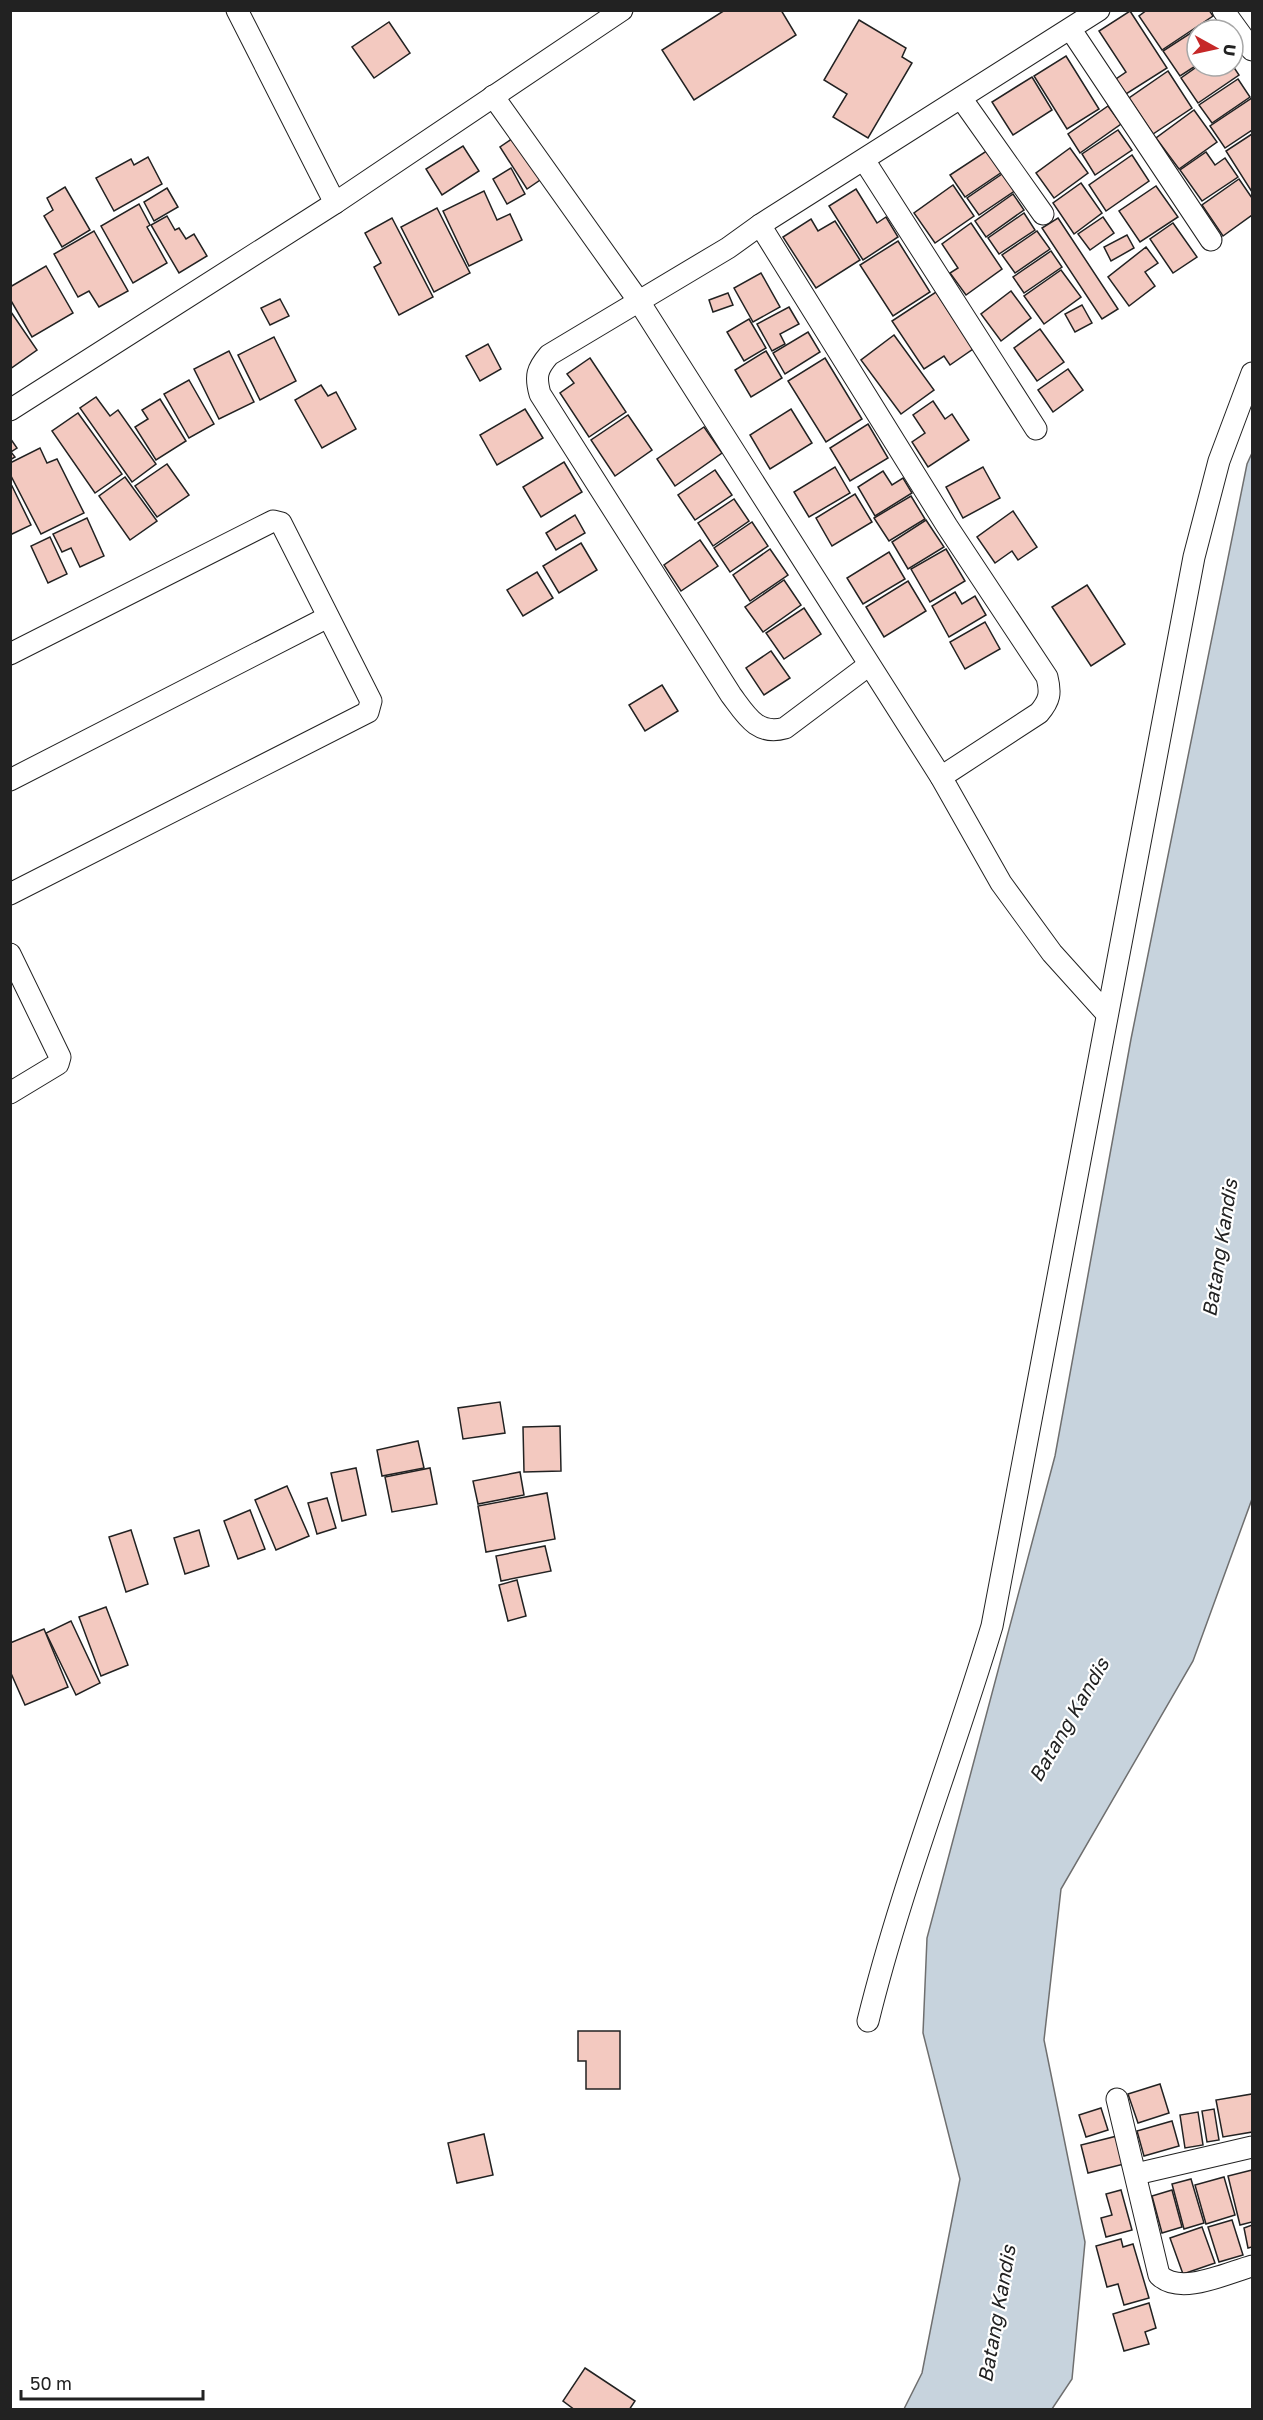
<svg xmlns="http://www.w3.org/2000/svg" width="1263" height="2420" font-family="'Golos Text',sans-serif">
	<style>
		.water { fill: #c7d3dd; stroke: #6f6f6f; stroke-width: 1.5 }
		.building { fill: #f3c9c0; stroke: #222; stroke-width: 1.5 }
		.lines { fill: none; stroke-linecap: round; stroke-linejoin: round }
		.minor-casing { stroke: #222; stroke-width: 23 }
		.minor { stroke: #fff; stroke-width: 21 }
		.labels { text-anchor: middle; stroke-width: 4.5; stroke-linejoin: round; paint-order: stroke }
		.water-label { font-size: 20px; font-style: italic; fill: #222; stroke: #fff }
	</style>
	<rect width="100%" height="100%" fill="#fff"/>
	<!-- water -->
	<polygon class="water" points="1252,453 1252,1499 1193,1661 1061,1889 1044,2040 1085,2242 1072,2379 1052,2409 904,2409 922,2373 960,2179 923,2033 927,1938 1055,1456 1131,1039 1247,464"/>
	<!-- building -->
	<g class="building">
		<polygon points="725,10 781,10 796,35 694,100 662,50"/>
		<polygon points="1147,10 1209,10 1213,16 1162,50 1139,16"/>
		<polygon points="1130,11 1167,68 1126,94 1116,79 1126,72 1099,31"/>
		<polygon points="859,20 906,48 902,57 912,63 868,138 833,117 847,94 824,80"/>
		<polygon points="389,22 410,53 374,78 352,47"/>
		<polygon points="1200,27 1202,30 1197,30 1197,65 1180,76 1163,51"/>
		<polygon points="1066,56 1099,109 1067,129 1034,76"/>
		<polygon points="1198,66 1233,66 1239,75 1198,103 1181,78"/>
		<polygon points="1168,71 1192,108 1153,134 1129,98"/>
		<polygon points="1032,77 1052,110 1013,135 992,102"/>
		<polygon points="1238,79 1250,97 1212,123 1199,105"/>
		<polygon points="1252,98 1252,130 1225,148 1210,126"/>
		<polygon points="1108,106 1121,124 1080,153 1068,134"/>
		<polygon points="1194,110 1217,142 1179,169 1156,138"/>
		<polygon points="1118,130 1132,150 1095,175 1082,154"/>
		<polygon points="1252,134 1252,192 1226,151"/>
		<polygon points="516,136 543,178 527,189 500,147"/>
		<polygon points="463,146 479,171 442,195 426,169"/>
		<polygon points="1070,148 1088,173 1054,198 1036,173"/>
		<polygon points="988,150 1002,172 965,197 950,175"/>
		<polygon points="1206,152 1215,165 1225,158 1238,177 1202,201 1180,170"/>
		<polygon points="1132,155 1149,181 1106,211 1089,185"/>
		<polygon points="148,157 162,184 114,211 96,178 131,159 134,165"/>
		<polygon points="511,168 525,194 507,204 493,179"/>
		<polygon points="1005,172 1016,190 979,215 967,198"/>
		<polygon points="1239,179 1252,198 1252,215 1223,236 1202,205"/>
		<polygon points="1081,183 1102,213 1074,234 1053,203"/>
		<polygon points="953,185 974,216 935,243 914,213"/>
		<polygon points="1156,186 1178,217 1140,242 1119,211"/>
		<polygon points="65,187 90,230 62,247 44,216 53,210 47,198"/>
		<polygon points="167,188 178,207 154,221 144,202"/>
		<polygon points="856,189 877,223 886,217 898,237 863,260 829,206"/>
		<polygon points="484,191 497,220 510,214 522,240 469,266 443,211"/>
		<polygon points="1013,194 1024,210 986,237 975,221"/>
		<polygon points="139,204 150,225 147,227 167,263 133,283 101,226"/>
		<polygon points="437,208 470,273 434,292 401,227"/>
		<polygon points="1024,213 1035,230 999,254 988,238"/>
		<polygon points="167,216 175,230 179,228 186,239 194,234 207,256 179,273 151,225"/>
		<polygon points="1103,217 1114,233 1090,250 1078,234"/>
		<polygon points="392,218 433,297 399,315 374,267 381,263 365,233"/>
		<polygon points="1058,218 1118,309 1102,319 1042,228"/>
		<polygon points="811,219 818,231 835,221 860,260 816,288 783,237"/>
		<polygon points="971,223 1002,269 966,295 950,273 958,268 942,244"/>
		<polygon points="1173,223 1197,257 1173,273 1150,239"/>
		<polygon points="94,231 128,291 99,307 89,291 78,297 54,254"/>
		<polygon points="1037,231 1050,249 1015,273 1002,255"/>
		<polygon points="1127,235 1134,248 1111,261 1104,247"/>
		<polygon points="898,241 930,292 893,316 860,265"/>
		<polygon points="1146,247 1158,263 1145,272 1155,286 1129,306 1108,277"/>
		<polygon points="1051,251 1062,267 1024,293 1013,277"/>
		<polygon points="46,266 73,313 32,337 10,299 10,287"/>
		<polygon points="1061,270 1081,297 1044,324 1024,296"/>
		<polygon points="761,273 780,307 753,322 734,288"/>
		<polygon points="1011,291 1031,318 1001,341 981,314"/>
		<polygon points="936,292 973,349 950,365 944,356 924,369 892,321"/>
		<polygon points="728,293 733,305 713,312 709,300"/>
		<polygon points="280,299 289,316 270,325 261,308"/>
		<polygon points="1082,305 1092,323 1075,332 1065,314"/>
		<polygon points="789,307 799,324 780,334 785,344 772,351 757,324"/>
		<polygon points="11,312 37,350 10,369 10,313"/>
		<polygon points="749,319 766,348 744,361 727,332"/>
		<polygon points="1040,329 1064,362 1037,381 1014,348"/>
		<polygon points="808,332 820,352 785,374 773,353"/>
		<polygon points="894,335 934,390 901,414 861,360"/>
		<polygon points="274,337 296,381 260,400 238,355"/>
		<polygon points="488,344 501,369 480,381 466,356"/>
		<polygon points="229,351 254,402 219,419 194,369"/>
		<polygon points="766,351 782,378 751,397 735,370"/>
		<polygon points="590,358 626,412 589,437 560,393 574,383 567,374"/>
		<polygon points="825,358 862,419 826,442 788,381"/>
		<polygon points="1068,369 1083,390 1053,412 1038,390"/>
		<polygon points="189,380 214,424 189,438 164,394"/>
		<polygon points="321,385 328,396 336,392 356,429 322,448 295,400"/>
		<polygon points="96,397 110,416 118,410 156,464 132,482 80,408"/>
		<polygon points="160,399 186,441 156,460 135,427 148,419 142,410"/>
		<polygon points="933,401 945,419 952,414 969,440 928,467 912,442 925,433 913,415"/>
		<polygon points="525,409 543,438 497,465 480,435"/>
		<polygon points="791,409 812,443 770,469 750,435"/>
		<polygon points="78,413 122,474 95,493 52,431"/>
		<polygon points="628,415 652,450 615,476 591,440"/>
		<polygon points="868,424 888,458 850,481 830,448"/>
		<polygon points="704,427 722,453 675,486 657,459"/>
		<polygon points="10,438 17,448 11,452 15,457 10,460"/>
		<polygon points="40,448 47,463 57,459 84,513 41,534 10,474 10,463"/>
		<polygon points="564,462 582,492 541,517 523,487"/>
		<polygon points="167,464 189,495 157,517 135,486"/>
		<polygon points="835,467 850,493 809,517 794,492"/>
		<polygon points="983,467 1000,498 963,518 946,487"/>
		<polygon points="715,470 732,495 695,520 678,495"/>
		<polygon points="883,471 892,485 903,478 912,493 875,516 858,487"/>
		<polygon points="125,477 157,521 130,540 99,496"/>
		<polygon points="12,486 31,525 10,535 10,487"/>
		<polygon points="855,494 872,522 832,546 816,518"/>
		<polygon points="911,496 925,519 889,541 874,518"/>
		<polygon points="734,499 749,521 713,546 698,523"/>
		<polygon points="1013,511 1037,547 1018,560 1012,551 995,563 977,537"/>
		<polygon points="575,515 585,533 556,550 546,533"/>
		<polygon points="87,518 104,556 80,567 71,548 62,552 53,534"/>
		<polygon points="926,520 944,547 908,569 892,542"/>
		<polygon points="752,522 768,546 730,572 714,548"/>
		<polygon points="50,537 67,574 48,583 31,546"/>
		<polygon points="700,540 718,566 681,591 664,565"/>
		<polygon points="581,543 597,570 559,593 543,566"/>
		<polygon points="770,549 788,575 750,601 733,575"/>
		<polygon points="946,549 965,581 930,602 911,569"/>
		<polygon points="889,552 905,579 863,604 847,578"/>
		<polygon points="537,572 553,598 523,616 507,590"/>
		<polygon points="784,580 801,605 763,632 745,607"/>
		<polygon points="908,581 926,611 884,637 866,607"/>
		<polygon points="1087,585 1125,644 1091,666 1052,607"/>
		<polygon points="955,592 962,604 975,596 986,615 949,637 932,606"/>
		<polygon points="804,608 821,634 784,659 766,633"/>
		<polygon points="985,622 1000,649 965,669 950,642"/>
		<polygon points="771,651 790,678 764,695 746,668"/>
		<polygon points="662,685 678,711 645,731 629,705"/>
		<polygon points="500,1402 505,1433 463,1439 458,1408"/>
		<polygon points="560,1426 561,1471 524,1472 523,1427"/>
		<polygon points="418,1441 424,1468 382,1476 377,1450"/>
		<polygon points="356,1468 366,1515 342,1521 331,1473"/>
		<polygon points="430,1468 437,1504 392,1512 385,1477"/>
		<polygon points="520,1472 524,1495 478,1504 473,1481"/>
		<polygon points="287,1486 309,1536 276,1550 255,1500"/>
		<polygon points="547,1493 555,1539 486,1552 478,1506"/>
		<polygon points="327,1498 336,1528 317,1534 308,1503"/>
		<polygon points="250,1510 265,1549 238,1559 224,1521"/>
		<polygon points="131,1530 148,1584 126,1592 109,1537"/>
		<polygon points="199,1530 209,1566 185,1574 174,1538"/>
		<polygon points="545,1546 551,1571 501,1581 496,1556"/>
		<polygon points="517,1580 526,1616 508,1621 499,1585"/>
		<polygon points="106,1607 128,1665 101,1676 79,1617"/>
		<polygon points="71,1621 100,1683 76,1695 46,1633"/>
		<polygon points="44,1629 68,1687 25,1705 10,1671 10,1643"/>
		<polygon points="578,2031 620,2031 620,2089 586,2089 586,2061 578,2061"/>
		<polygon points="1160,2084 1169,2113 1138,2123 1128,2094"/>
		<polygon points="1252,2094 1252,2132 1223,2137 1216,2100"/>
		<polygon points="1101,2108 1108,2130 1086,2137 1079,2115"/>
		<polygon points="1214,2109 1219,2140 1207,2142 1202,2111"/>
		<polygon points="1198,2112 1203,2145 1185,2148 1180,2115"/>
		<polygon points="1172,2121 1179,2146 1144,2156 1137,2131"/>
		<polygon points="484,2134 493,2175 457,2183 448,2143"/>
		<polygon points="1117,2136 1124,2164 1088,2173 1081,2145"/>
		<polygon points="1252,2170 1252,2222 1240,2225 1228,2176"/>
		<polygon points="1224,2177 1235,2215 1206,2224 1195,2185"/>
		<polygon points="1191,2179 1204,2223 1184,2229 1172,2184"/>
		<polygon points="1121,2190 1132,2230 1106,2237 1101,2218 1112,2215 1106,2194"/>
		<polygon points="1172,2190 1182,2227 1162,2233 1152,2196"/>
		<polygon points="1232,2220 1243,2255 1219,2262 1208,2227"/>
		<polygon points="1252,2225 1252,2247 1248,2248 1244,2228"/>
		<polygon points="1202,2227 1215,2263 1183,2274 1170,2238"/>
		<polygon points="1121,2239 1123,2247 1133,2244 1149,2298 1124,2305 1118,2284 1107,2287 1096,2246"/>
		<polygon points="1149,2303 1156,2328 1145,2332 1149,2344 1124,2351 1113,2314"/>
		<polygon points="585,2368 635,2401 629,2410 575,2410 563,2401"/>
	</g>
	<g class="lines">
		<defs>
			<g id="minor">
				<polyline points="237,10 335,203"/>
				<polyline points="1223,10 1252,50"/>
				<polyline points="1071,30 1211,240"/>
				<polyline points="493,96 638,300 941,777 1001,883 1052,953 1107,1014"/>
				<polyline points="961,98 1043,214"/>
				<polyline points="864,160 1036,429"/>
				<path d="M760 225 947 526 1047 677C1051 693 1050 700 1039 713L941 777"/>
				<polyline points="10,410 335,203 622,10"/>
				<polyline points="10,654 273,521 281,523 371,701 368,712 10,894"/>
				<path d="M869 665 785 728C757 736 746 715 731 695L540 394C535 376 537 369 549 355L728 248 760 225 1099 10"/>
				<polyline points="10,780 328,617"/>
				<polyline points="10,954 60,1057 58,1064 10,1093"/>
				<path d="M868 2021C901 1887 952 1759 992 1626L1194 557 1219 461 1252 373"/>
				<path d="M1117 2099 1159 2275C1180 2296 1227 2273 1252 2266"/>
				<polyline points="1136,2174 1252,2147"/>
			</g>
		</defs>
		<!-- minor casing -->
		<use href="#minor" class="minor-casing"/>
		<!-- minor -->
		<use href="#minor" class="minor"/>
	</g>
	<g class="labels">
		<!-- water labels -->
		<g class="water-label">
			<text transform="translate(1220 1248) rotate(-81)" y="7">Batang Kandis</text>
			<text transform="translate(1069 1720) rotate(-60)" y="7">Batang Kandis</text>
			<text transform="translate(997 2314) rotate(-80)" y="7">Batang Kandis</text>
		</g>
	</g>
	<!-- border -->
	<rect width="1263" height="2420" fill="none" stroke="#222222" stroke-width="24"/>
	<!-- north arrow -->
	<g transform="translate(1215 48) rotate(98)"><circle r="28" fill="#ffffff" stroke="#a7a7a7" stroke-width="1.5"/>
	<path d="M0-4.5L10 22L0 15L-10 22Z" fill="#c62828"/>
	<text y="-9" font-size="16" font-weight="bold" text-anchor="middle" fill="#222222">U</text>
	</g>
	<!-- scale -->
	<path d="M21 2390v9h182v-9" fill="none" stroke="#222222" stroke-width="3"/>
	<text x="30" y="2390" font-size="18" fill="#222222" stroke="#ffffff" stroke-width="4.5" paint-order="stroke">50 m</text>
</svg>
